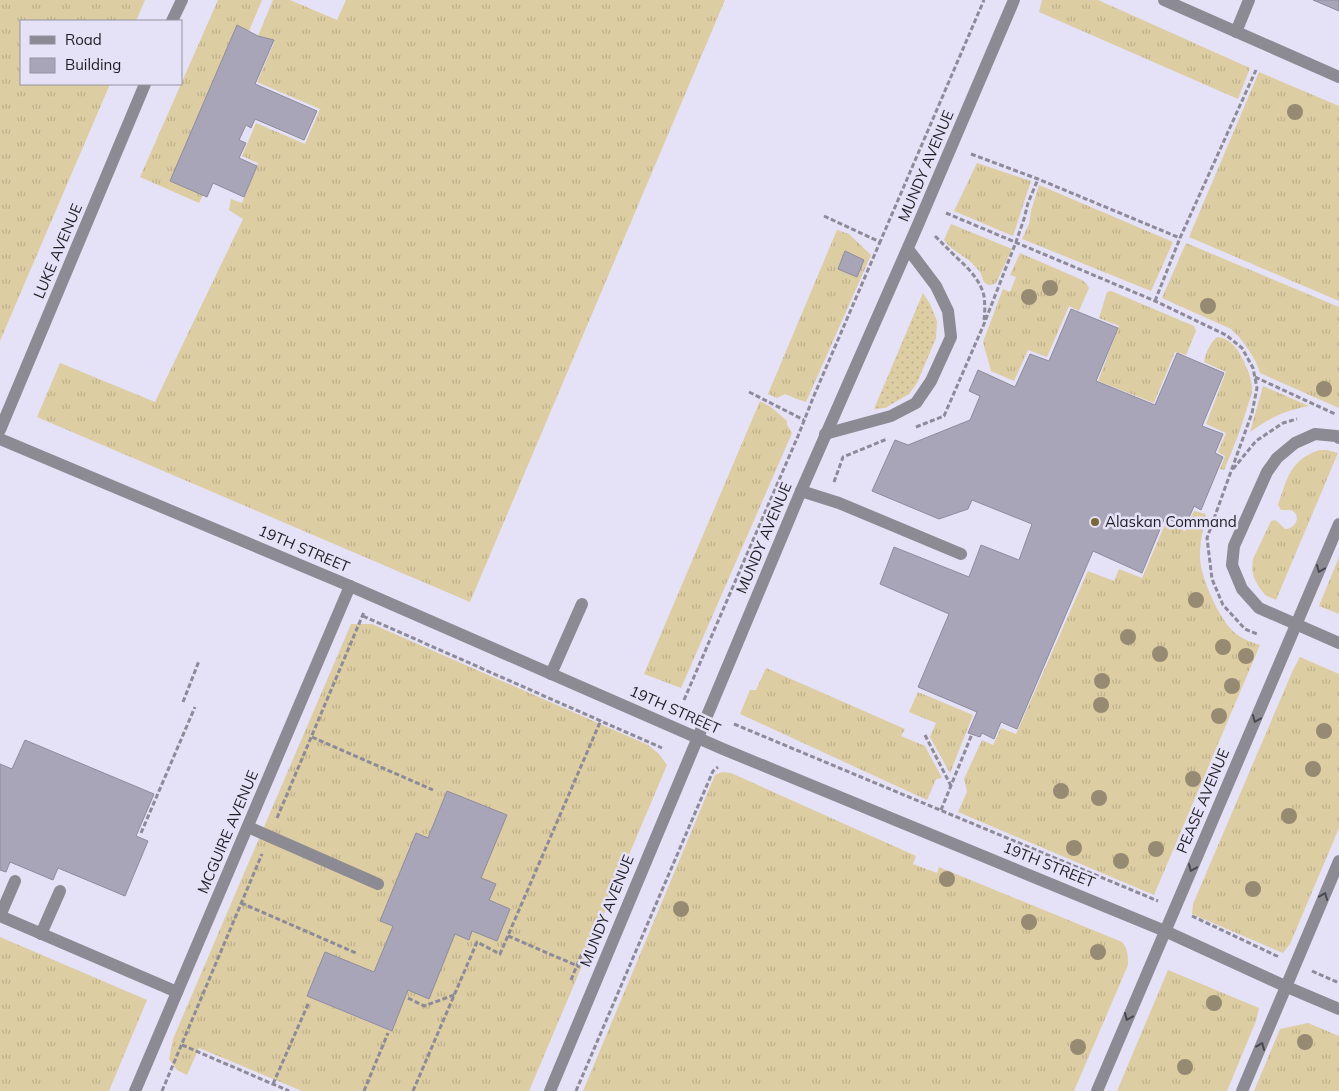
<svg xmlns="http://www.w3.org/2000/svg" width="1339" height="1091" font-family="Mulish,sans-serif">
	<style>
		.grass { fill: url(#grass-tufts); fill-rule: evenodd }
		.garden { fill: url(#garden-dots) }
		.building { fill: #a9a5b9; stroke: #8e8b9e }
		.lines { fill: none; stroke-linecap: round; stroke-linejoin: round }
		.path { stroke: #8d8a99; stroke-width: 3; stroke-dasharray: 5 2.5; stroke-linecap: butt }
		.service { stroke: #8c8a93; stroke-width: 12 }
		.minor { stroke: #8c8a93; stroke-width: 12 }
		.tree { fill: #968a72 }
		.oneway { stroke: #4a4950 }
		.poi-dot { fill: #7a6736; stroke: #e5e1f6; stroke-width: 2 }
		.labels { text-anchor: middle; stroke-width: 5; stroke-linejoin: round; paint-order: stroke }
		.street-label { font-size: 15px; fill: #1e1d24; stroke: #e5e1f6 }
		.poi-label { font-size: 15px; fill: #1e1d24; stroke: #e5e1f6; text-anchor: start }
	</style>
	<defs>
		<pattern id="grass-tufts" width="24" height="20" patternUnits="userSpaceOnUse" patternTransform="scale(1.25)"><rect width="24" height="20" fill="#ddcda2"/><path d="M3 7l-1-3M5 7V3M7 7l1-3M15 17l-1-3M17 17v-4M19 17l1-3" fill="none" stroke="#bdb08b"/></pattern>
		<pattern id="garden-dots" width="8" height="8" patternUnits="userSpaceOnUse" patternTransform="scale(1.25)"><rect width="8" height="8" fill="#ddcda2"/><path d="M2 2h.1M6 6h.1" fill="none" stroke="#bdb08b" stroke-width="1.8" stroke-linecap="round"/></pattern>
	</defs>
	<rect width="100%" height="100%" fill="#e5e1f6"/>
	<!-- grass -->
	<g class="grass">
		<polygon points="0,0 145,0 136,21 21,21 21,84 110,84 0,341"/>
		<polygon points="218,0 262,0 249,31 237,26 170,181 203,195 199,203 140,177"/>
		<polygon points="273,0 290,0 337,20 346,0 725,0 470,602 37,417 60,363 155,402 243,219 229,210 231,199 242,203 258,163 242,156 256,123 305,144 320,109 257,82 274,43 258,36"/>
		<polygon points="1042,0 1098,0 1250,68 1238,99 1039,12"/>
		<polygon points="1259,72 1339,106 1339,301 1189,237"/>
		<polygon points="977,163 1031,181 1013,236 954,211"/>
		<polygon points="1039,185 1173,242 1151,291 1022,239 1029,224 1031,211"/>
		<path d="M951 224 1012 249 996 283C992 285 989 286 985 283 982 280 982 275 980 272 978 269 974 266 972 263 963 255 951 250 944 240Z"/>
		<path d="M837 230 849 234 871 255 806 402 797 399 785 394 777 398 768 394ZM845 252 864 260 857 276Z"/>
		<polygon points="1186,243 1339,307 1339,408 1260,373 1256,362 1248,349 1240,338 1231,329 1162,298"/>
		<polygon points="1020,253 1080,279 1086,283 1089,288 1079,311 1069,306 1047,357 1028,350 1014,381 991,371 983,342 1003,289 1010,292 1016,277 1010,275"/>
		<polygon points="1111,291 1194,326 1196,331 1186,355 1175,352 1154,403 1098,381 1119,326 1099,318 1107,292"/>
		<path d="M1217 337C1228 338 1236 346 1241 356 1246 366 1252 377 1252 389 1252 395 1249 402 1247 408 1241 429 1233 449 1224 470L1220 469 1225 456 1218 452 1226 433 1206 424 1226 372 1204 362C1206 352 1210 343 1217 337Z"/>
		<path d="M1263 386 1309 406C1284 411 1271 417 1250 432Z"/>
		<polygon points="760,401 771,407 787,421 787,425 792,433 681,688 644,674"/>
		<path d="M1320 450H1327L1338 453 1276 600 1265 595 1259 587 1254 578 1252 569 1253 559 1271 521 1275 520 1278 522 1285 529C1297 529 1302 513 1290 510 1287 510 1284 510 1281 510L1278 505C1287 479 1290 459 1320 450Z"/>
		<path d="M1194 511 1206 514C1203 528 1200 542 1200 557 1200 576 1217 613 1230 628 1237 637 1250 642 1260 645L1154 895 958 812 967 792 964 779 982 740 993 745 1001 728 1016 734 1088 571 1114 581 1119 569 1142 578 1166 522 1185 531Z"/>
		<polygon points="1339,557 1339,614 1319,606"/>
		<path d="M351 624H372L648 745 659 754 667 765 529 1091H302L199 1048 187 1075 177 1070 169 1059 173 1039ZM447 791 507 815 481 878 496 884 489 900 510 909 497 941 472 931 469 940 455 934 429 998 408 990 391 1031 307 996 325 952 374 972 393 926 380 921 416 834 428 838Z"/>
		<polygon points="1300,657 1339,674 1339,828 1290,944 1283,953 1192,914 1193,904 1293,670"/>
		<polygon points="766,668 905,729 901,736 925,746 942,778 936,779 927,800 740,714 750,690 756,690"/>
		<polygon points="918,692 973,715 950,773 930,737 936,723 909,712"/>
		<path d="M722 772 731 773 916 856 913 864 937 873 939 867 1122 942C1128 949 1128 955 1128 965L1074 1091H583L715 775Z"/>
		<polygon points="0,937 147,1000 109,1091 0,1091"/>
		<polygon points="1168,970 1259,1008 1256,1021 1227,1091 1117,1091"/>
		<polygon points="1308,1023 1339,1036 1339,1091 1254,1091 1280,1029"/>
	</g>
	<!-- garden -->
	<polygon class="garden" points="923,293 930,304 937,321 936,338 917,383 909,394 885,408 874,409"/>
	<!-- building -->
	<g class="building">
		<polygon points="1313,0 1339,0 1339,11"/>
		<polygon points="237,25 258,36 274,40 255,84 317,111 304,140 255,119 251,128 246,125 239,140 246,143 239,158 257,166 244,197 213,183 207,197 170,181"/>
		<polygon points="845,251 864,260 857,277 838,269"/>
		<polygon points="1071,309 1118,328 1096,381 1155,405 1177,353 1224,373 1202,426 1223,434 1215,453 1223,457 1201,510 1194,506 1185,527 1165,517 1142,573 1093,551 1017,729 1001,722 994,739 982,733 980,737 968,733 977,712 918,687 949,614 880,584 894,547 969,577 981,545 1019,560 1032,524 972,500 968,509 939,519 872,491 895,440 908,445 970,420 980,396 969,391 978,370 1015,387 1030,354 1049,361"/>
		<polygon points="25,740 154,794 136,836 148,841 125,896 58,868 53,880 10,862 6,872 0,870 0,764 12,769"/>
		<polygon points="447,791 507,815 481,878 496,884 489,900 510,909 497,941 472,931 469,940 455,934 429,999 408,990 392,1031 307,996 325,952 374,972 393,926 380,921 416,833 428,838"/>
	</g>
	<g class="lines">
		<!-- path -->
		<g class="path">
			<polyline points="971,154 1038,179 1180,238"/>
			<polyline points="946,213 1155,301 1226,335 1242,348 1253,368 1257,388 1252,413 1207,538 1212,579 1223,605 1245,629 1257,634"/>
			<polyline points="824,216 880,242 984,0"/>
			<path d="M935 236C942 243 948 249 955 256 967 267 980 279 984 296 985 304 985 312 984 320"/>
			<polyline points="1155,301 1180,238 1256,70"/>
			<polyline points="1255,377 1335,414"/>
			<polyline points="749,392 804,420"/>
			<polyline points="916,427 944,416 984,324 1016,242 1024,219 1028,203 1038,179"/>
			<polyline points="1233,469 1256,441 1283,423 1297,419"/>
			<polyline points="834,482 843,457 887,439"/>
			<polyline points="363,616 662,748"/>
			<polyline points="684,700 798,436 813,398 880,242"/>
			<polyline points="183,702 199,661"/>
			<polyline points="734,724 1158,901"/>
			<polyline points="925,735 951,786"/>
			<polyline points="312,737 433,790"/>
			<polyline points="941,810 972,734"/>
			<polyline points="277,818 364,612"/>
			<polyline points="141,833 195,707"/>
			<polyline points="241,903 356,953"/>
			<polyline points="1192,916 1279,957"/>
			<polyline points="508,936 580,967"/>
			<polyline points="1312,971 1339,983"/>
			<polyline points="571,980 582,953"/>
			<polyline points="408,998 424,1006 454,995"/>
			<polyline points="182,1045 289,1091"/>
			<polyline points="273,1084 309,1002"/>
			<polyline points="162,1091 262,854"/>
			<polyline points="364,1091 388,1033"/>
			<polyline points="413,1091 477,942 500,954 601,720"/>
			<polyline points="576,1091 713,771 718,767"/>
		</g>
		<!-- service -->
		<g class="service">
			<polyline points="825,434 891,416 916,403 931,381 951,337 948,311 936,286 908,249"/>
			<polyline points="1339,438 1336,436 1315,434 1295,443 1277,458 1267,472 1234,546 1232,565 1242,589 1259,608 1339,643"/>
			<polyline points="801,491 839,503 961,554"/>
			<polyline points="551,674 582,604"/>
			<polyline points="248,827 378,884"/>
			<polyline points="0,916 177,992"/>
			<polyline points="0,916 15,881"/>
			<polyline points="41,934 60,891"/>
		</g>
		<!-- minor -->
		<g class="minor">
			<polyline points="1164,0 1339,77"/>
			<polyline points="172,21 182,0"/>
			<polyline points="1236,32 1249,0"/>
			<polyline points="0,430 145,84"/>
			<polyline points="0,439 350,586 723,749 1165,931 1287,987 1339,1009"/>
			<polyline points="135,1091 350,586"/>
			<polyline points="550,1091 801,491 917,227 1014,0"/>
			<polyline points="1097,1091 1339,524"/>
			<polyline points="1242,1091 1339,861"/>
		</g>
	</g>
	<!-- trees -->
	<g class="tree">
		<circle cx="1295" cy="112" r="8"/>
		<circle cx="1050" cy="288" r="8"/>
		<circle cx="1029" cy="297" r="8"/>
		<circle cx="1208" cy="306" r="8"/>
		<circle cx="1324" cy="389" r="8"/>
		<circle cx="1196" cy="600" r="8"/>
		<circle cx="1128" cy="637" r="8"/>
		<circle cx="1223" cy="647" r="8"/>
		<circle cx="1160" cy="654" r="8"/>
		<circle cx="1246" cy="656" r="8"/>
		<circle cx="1102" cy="681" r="8"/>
		<circle cx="1232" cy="686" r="8"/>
		<circle cx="1101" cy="705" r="8"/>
		<circle cx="1219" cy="716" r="8"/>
		<circle cx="1324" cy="731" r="8"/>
		<circle cx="1313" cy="769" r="8"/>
		<circle cx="1193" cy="779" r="8"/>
		<circle cx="1061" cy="791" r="8"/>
		<circle cx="1099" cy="798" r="8"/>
		<circle cx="1289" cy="816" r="8"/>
		<circle cx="1074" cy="848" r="8"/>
		<circle cx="1156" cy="849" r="8"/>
		<circle cx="1121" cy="861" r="8"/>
		<circle cx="947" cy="879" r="8"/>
		<circle cx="1253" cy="889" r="8"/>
		<circle cx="681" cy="909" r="8"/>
		<circle cx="1029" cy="922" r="8"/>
		<circle cx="1098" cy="952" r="8"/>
		<circle cx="1214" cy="1003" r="8"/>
		<circle cx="1305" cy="1042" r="8"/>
		<circle cx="1078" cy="1047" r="8"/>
		<circle cx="1185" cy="1067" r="8"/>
	</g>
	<!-- one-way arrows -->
	<defs><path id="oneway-chevron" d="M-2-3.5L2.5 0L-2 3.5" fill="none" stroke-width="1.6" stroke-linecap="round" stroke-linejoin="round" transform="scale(1.25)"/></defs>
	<g class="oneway">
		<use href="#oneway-chevron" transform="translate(1320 569) rotate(113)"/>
		<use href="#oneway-chevron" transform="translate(1256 719) rotate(113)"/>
		<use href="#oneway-chevron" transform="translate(1192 868) rotate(113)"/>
		<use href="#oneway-chevron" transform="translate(1324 896) rotate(-68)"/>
		<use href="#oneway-chevron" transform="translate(1128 1017) rotate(113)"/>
		<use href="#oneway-chevron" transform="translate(1261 1046) rotate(-67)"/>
	</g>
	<!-- markers -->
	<circle class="poi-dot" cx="1095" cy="522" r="5"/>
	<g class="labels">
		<!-- street labels -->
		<g class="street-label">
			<text transform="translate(926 166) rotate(-67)" y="5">MUNDY AVENUE</text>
			<text transform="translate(58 251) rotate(-67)" y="5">LUKE AVENUE</text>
			<text transform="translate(764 538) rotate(-67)" y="5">MUNDY AVENUE</text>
			<text transform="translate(304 549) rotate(23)" y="5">19TH STREET</text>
			<text transform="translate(675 710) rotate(24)" y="5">19TH STREET</text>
			<text transform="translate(1203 801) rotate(-67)" y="5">PEASE AVENUE</text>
			<text transform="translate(228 832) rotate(-67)" y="5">MCGUIRE AVENUE</text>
			<text transform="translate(1049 865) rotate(22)" y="5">19TH STREET</text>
			<text transform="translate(607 911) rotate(-68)" y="5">MUNDY AVENUE</text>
		</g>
		<!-- poi labels -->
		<g class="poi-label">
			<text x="1105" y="527">Alaskan Command</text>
		</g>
	</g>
	<!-- legend -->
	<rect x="20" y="20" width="162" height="65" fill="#e5e1f6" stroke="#9593a2"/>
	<rect x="30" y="36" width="25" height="8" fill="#8c8a93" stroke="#9593a2"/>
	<text x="65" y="45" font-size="15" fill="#1e1d24">Road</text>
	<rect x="30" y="58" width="25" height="15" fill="#a9a5b9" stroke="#9593a2"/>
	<text x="65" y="70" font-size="15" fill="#1e1d24">Building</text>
</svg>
